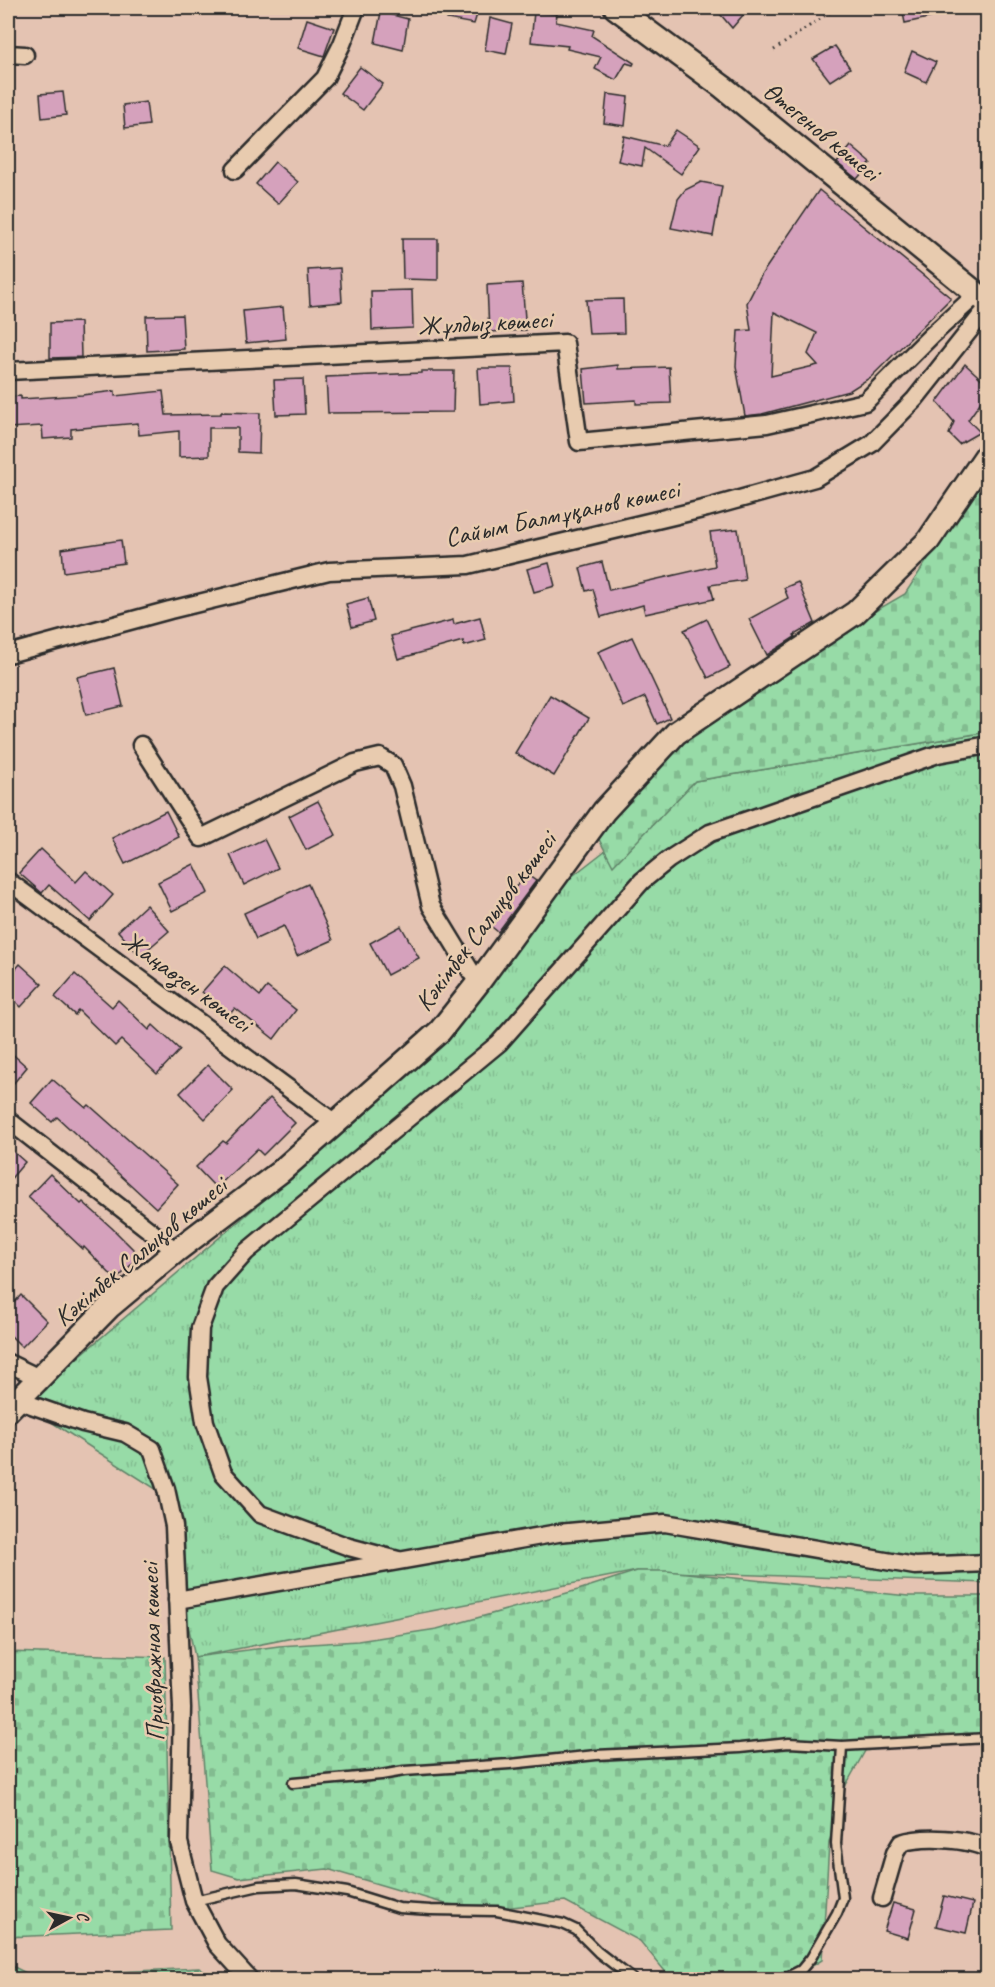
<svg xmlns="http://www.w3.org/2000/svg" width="995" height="1987" font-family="Caveat,sans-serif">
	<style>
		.grass { fill: url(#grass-tufts); stroke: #618369; stroke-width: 1.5 }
		.forest { fill: url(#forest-firs); stroke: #618369; stroke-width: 1.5 }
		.cemetery { fill: url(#cemetery-stones); stroke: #618369; stroke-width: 1.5 }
		.building { fill: #d5a1bc; stroke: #2b2b2b; stroke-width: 1.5; fill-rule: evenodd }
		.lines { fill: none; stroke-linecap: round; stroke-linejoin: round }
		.lane-casing { stroke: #2b2b2b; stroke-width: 13 }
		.street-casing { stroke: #2b2b2b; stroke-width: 21 }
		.secondary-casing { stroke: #2b2b2b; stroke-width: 27 }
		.path { stroke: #2b2b2b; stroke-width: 3; stroke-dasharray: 1.5 4.5; stroke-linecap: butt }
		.lane { stroke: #e8cbaf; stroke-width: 8 }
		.street { stroke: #e8cbaf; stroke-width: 16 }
		.secondary { stroke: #e8cbaf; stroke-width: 22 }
		.labels { text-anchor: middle; stroke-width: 5; stroke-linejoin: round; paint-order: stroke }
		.street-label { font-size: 26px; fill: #2b2b2b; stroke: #e8cbaf }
	</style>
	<defs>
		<pattern id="grass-tufts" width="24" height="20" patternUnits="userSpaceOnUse" patternTransform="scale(1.5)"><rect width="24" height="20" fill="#97dba7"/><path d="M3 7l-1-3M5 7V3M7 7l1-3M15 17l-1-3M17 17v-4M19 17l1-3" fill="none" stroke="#82bc90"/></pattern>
		<pattern id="forest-firs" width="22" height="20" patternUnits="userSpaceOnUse" patternTransform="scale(1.5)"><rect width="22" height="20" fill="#97dba7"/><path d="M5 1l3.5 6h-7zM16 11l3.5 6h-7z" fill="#82bc90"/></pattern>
		<pattern id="cemetery-stones" width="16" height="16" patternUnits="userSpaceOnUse" patternTransform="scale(1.5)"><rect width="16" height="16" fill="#97dba7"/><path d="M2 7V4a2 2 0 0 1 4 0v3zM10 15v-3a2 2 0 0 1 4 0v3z" fill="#82bc90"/></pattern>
	</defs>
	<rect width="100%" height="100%" fill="#e4c3b2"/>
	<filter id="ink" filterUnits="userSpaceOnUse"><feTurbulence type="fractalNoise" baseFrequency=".0167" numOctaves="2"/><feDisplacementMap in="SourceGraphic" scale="12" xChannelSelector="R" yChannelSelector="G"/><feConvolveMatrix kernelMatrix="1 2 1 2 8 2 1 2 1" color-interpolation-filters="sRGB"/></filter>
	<g filter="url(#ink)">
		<!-- grass -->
		<polygon class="grass" points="987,732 987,1583 637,1571 195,1657 159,1491 17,1400 39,1378 77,1358 356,1122 530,909 695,781"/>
		<!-- forest -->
		<g class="forest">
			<polygon points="8,1964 38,1979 8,1979"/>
			<polygon points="199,1968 215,1979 95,1979 116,1972"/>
		</g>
		<!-- cemetery -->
		<g class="cemetery">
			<polygon points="987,469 987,732 695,781 613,866 592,826 746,686 905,594"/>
			<polygon points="637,1571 667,1571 908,1596 987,1596 987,1733 865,1751 846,1785 829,1843 822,1960 791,1979 691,1979 669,1976 640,1941 565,1901 494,1909 446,1904 327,1869 239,1878 212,1870 195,1657 279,1646 358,1641 437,1629 578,1590"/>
			<polygon points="8,1652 165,1657 171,1930 8,1937"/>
		</g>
		<!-- building -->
		<g class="building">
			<polygon points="450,8 479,8 474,24 447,19"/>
			<polygon points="715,8 749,8 732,28"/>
			<polygon points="902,8 950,8 951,13 905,23"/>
			<polygon points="381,12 408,19 403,50 375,43"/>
			<polygon points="534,12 557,14 556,22 594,30 592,36 634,63 633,65 626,63 616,80 595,69 601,57 567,49 568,46 531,42"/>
			<polygon points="490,18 512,24 506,54 485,50"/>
			<polygon points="307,19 334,28 324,56 298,48"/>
			<polygon points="835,46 850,68 830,81 813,59"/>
			<polygon points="912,51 936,62 926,82 904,72"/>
			<polygon points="360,67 383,84 363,110 340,93"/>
			<polygon points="63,92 66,115 42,118 40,94"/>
			<polygon points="607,94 628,97 625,126 604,123"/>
			<polygon points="146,102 149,125 125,128 123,105"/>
			<polygon points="676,130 700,146 681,174 645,148 642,166 618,161 624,136 665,146"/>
			<polygon points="851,146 871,163 857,179 837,163"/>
			<polygon points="275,162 298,182 278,204 256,184"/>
			<polygon points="701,182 722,186 713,236 671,228 678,199 685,190"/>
			<path d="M819 190 951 298 871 377 849 391 762 414 745 416 736 366 738 331 751 330 747 303 762 274ZM774 312 817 333 808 354 818 365 771 376Z"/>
			<polygon points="402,239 438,239 438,280 403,279"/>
			<polygon points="340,268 342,302 310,305 308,270"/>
			<polygon points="522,283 526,330 489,332 487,285"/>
			<polygon points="412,290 413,328 372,330 371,291"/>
			<polygon points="623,299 624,333 589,334 586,300"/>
			<polygon points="283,307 286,339 246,343 243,311"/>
			<polygon points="182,315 184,349 147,351 146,316"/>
			<polygon points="80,322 81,357 50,358 50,323"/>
			<polygon points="965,364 987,384 987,393 968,420 980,432 959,444 949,434 954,422 937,402"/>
			<polygon points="618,365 618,369 669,367 671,403 636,404 636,400 586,403 583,369"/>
			<polygon points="478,368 512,368 514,401 480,404"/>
			<polygon points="421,371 454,371 453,412 328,413 326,377 421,373"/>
			<polygon points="303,379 305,414 276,415 274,380"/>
			<polygon points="115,391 115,396 163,391 166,415 221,414 221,412 260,413 259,453 238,452 238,428 209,428 209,456 179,457 179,431 139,435 138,423 71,429 71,437 43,439 42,426 8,428 8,397 21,396 21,399 82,395"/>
			<polygon points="738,529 745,580 710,585 714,599 645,614 643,605 601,617 593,589 586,591 580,568 602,562 609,590 715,566 710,532"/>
			<polygon points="121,540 124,563 64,572 62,549"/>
			<polygon points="549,563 555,586 534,592 527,569"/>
			<polygon points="798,582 815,623 794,635 795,637 767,655 749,619 788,598 784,588"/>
			<polygon points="368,598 374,621 352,627 346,604"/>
			<polygon points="480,617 486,640 464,646 463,641 398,659 391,636 453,620 454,624"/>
			<polygon points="707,619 730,667 708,678 684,630"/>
			<polygon points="632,637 670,718 657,724 645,697 623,707 598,652"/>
			<polygon points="114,668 123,706 86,715 77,677"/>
			<polygon points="550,695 589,718 554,776 515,753"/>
			<polygon points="318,801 336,835 306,850 289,816"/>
			<polygon points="166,811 179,837 125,864 112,838"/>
			<polygon points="264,839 278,868 244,885 230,855"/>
			<polygon points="41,849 76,882 86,871 113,895 90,921 49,885 42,893 19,873"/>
			<polygon points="194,864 208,893 172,911 158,882"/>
			<polygon points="526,874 536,881 498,932 487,923"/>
			<polygon points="308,884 333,940 297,956 284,926 256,939 244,913"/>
			<polygon points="146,905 169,931 140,956 118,931"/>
			<polygon points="401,926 419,958 387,975 370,943"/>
			<polygon points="20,964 42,984 21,1007 8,994 8,978"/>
			<polygon points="225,966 260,996 267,987 296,1010 274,1039 235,1008 229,1015 202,992"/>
			<polygon points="75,974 112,1007 118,1000 149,1030 153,1025 180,1050 157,1074 121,1040 115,1046 78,1010 75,1015 55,997"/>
			<polygon points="8,1050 27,1067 8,1090"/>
			<polygon points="208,1065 233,1090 205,1119 180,1093"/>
			<polygon points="52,1079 86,1108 89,1105 178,1184 156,1208 57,1117 52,1122 31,1103"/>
			<polygon points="270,1098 295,1123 263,1155 257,1149 216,1188 196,1167 223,1141 226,1143"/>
			<polygon points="8,1147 25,1162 8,1182"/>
			<polygon points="50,1174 81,1204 83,1202 112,1228 140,1256 116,1280 84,1247 83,1249 28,1197"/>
			<polygon points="21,1295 47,1321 22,1347 8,1333 8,1309"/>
			<polygon points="944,1896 973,1903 966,1933 936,1926"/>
			<polygon points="893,1903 916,1909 908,1938 884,1931"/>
		</g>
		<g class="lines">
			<defs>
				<g id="lane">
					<polyline points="293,1783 381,1775 404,1771 510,1764 596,1755 740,1748 789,1743 842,1746 988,1738"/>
					<polyline points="194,1901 259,1886 296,1884 347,1892 399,1908 431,1910 497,1911 563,1924 576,1930 598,1952 634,1980"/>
					<polyline points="781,1980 801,1970 811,1958 837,1913 843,1898 836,1844 842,1746"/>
				</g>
				<g id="street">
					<polyline points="8,54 25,55"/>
					<polyline points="235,170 325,78 342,44 356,8"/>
					<polyline points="8,371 565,343 579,442 767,424 865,402 931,336 977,294"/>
					<polyline points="8,654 170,610 329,571 468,565 707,508 815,478 871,444 915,399 988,307"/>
					<polyline points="141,745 201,838 355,763 380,757 393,765 402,786 431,906 478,983"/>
					<polyline points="8,881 335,1123"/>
					<polyline points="8,1120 176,1251"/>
					<polyline points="8,1363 39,1378"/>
					<polyline points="17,1400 83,1423 125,1433 152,1449 166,1489 174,1526 182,1708 179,1842 194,1901 217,1944 250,1980"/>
					<polyline points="398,1560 349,1547 260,1514 223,1473 205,1422 198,1377 200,1328 215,1287 246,1252 499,1043 642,881 668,860 710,833 938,754 988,745"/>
					<polyline points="177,1600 558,1533 665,1523 915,1566 988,1563"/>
					<path d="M882 1898 895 1853 901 1843C922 1836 968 1838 988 1849"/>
				</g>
				<g id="secondary">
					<polyline points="616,8 723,87 988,303"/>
					<polyline points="8,1410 109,1307 176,1251 280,1172 440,1031 478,983 604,811 676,733 855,613 928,541 988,453"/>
				</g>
			</defs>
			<!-- lane casing -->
			<use href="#lane" class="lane-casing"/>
			<!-- street casing -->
			<use href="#street" class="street-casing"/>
			<!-- secondary casing -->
			<use href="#secondary" class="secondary-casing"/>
			<!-- path -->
			<polyline class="path" points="774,50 836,8"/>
			<!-- lane -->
			<use href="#lane" class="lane"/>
			<!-- street -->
			<use href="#street" class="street"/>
			<!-- secondary -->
			<use href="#secondary" class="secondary"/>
		</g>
	</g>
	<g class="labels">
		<!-- street labels -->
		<g class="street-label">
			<text transform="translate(822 131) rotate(39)" y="9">Өтегенов көшесі</text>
			<text transform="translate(485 322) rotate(-3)" y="9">Жұлдыз көшесі</text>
			<text transform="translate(562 513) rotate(-12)" y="9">Сайым Балмұқанов көшесі</text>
			<text transform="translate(485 921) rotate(-53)" y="9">Кәкімбек Салықов көшесі</text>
			<text transform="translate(187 981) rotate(36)" y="9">Жаңаөзен көшесі</text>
			<text transform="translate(140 1251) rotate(-40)" y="9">Кәкімбек Салықов көшесі</text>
			<text transform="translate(152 1652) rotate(-92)" y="9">Приовражная көшесі</text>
		</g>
	</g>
	<!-- margin -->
	<rect width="995" height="1987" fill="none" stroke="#e8cbaf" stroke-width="30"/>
	<rect x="15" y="15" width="965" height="1957" fill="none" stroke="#2b2b2b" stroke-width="2" filter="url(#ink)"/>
	<!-- north arrow -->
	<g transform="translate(69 1918) rotate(82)" stroke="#e8cbaf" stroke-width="4.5" paint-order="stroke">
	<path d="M0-4.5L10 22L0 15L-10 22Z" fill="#2b2b2b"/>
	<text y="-9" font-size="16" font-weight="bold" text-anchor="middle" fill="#2b2b2b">С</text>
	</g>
</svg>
